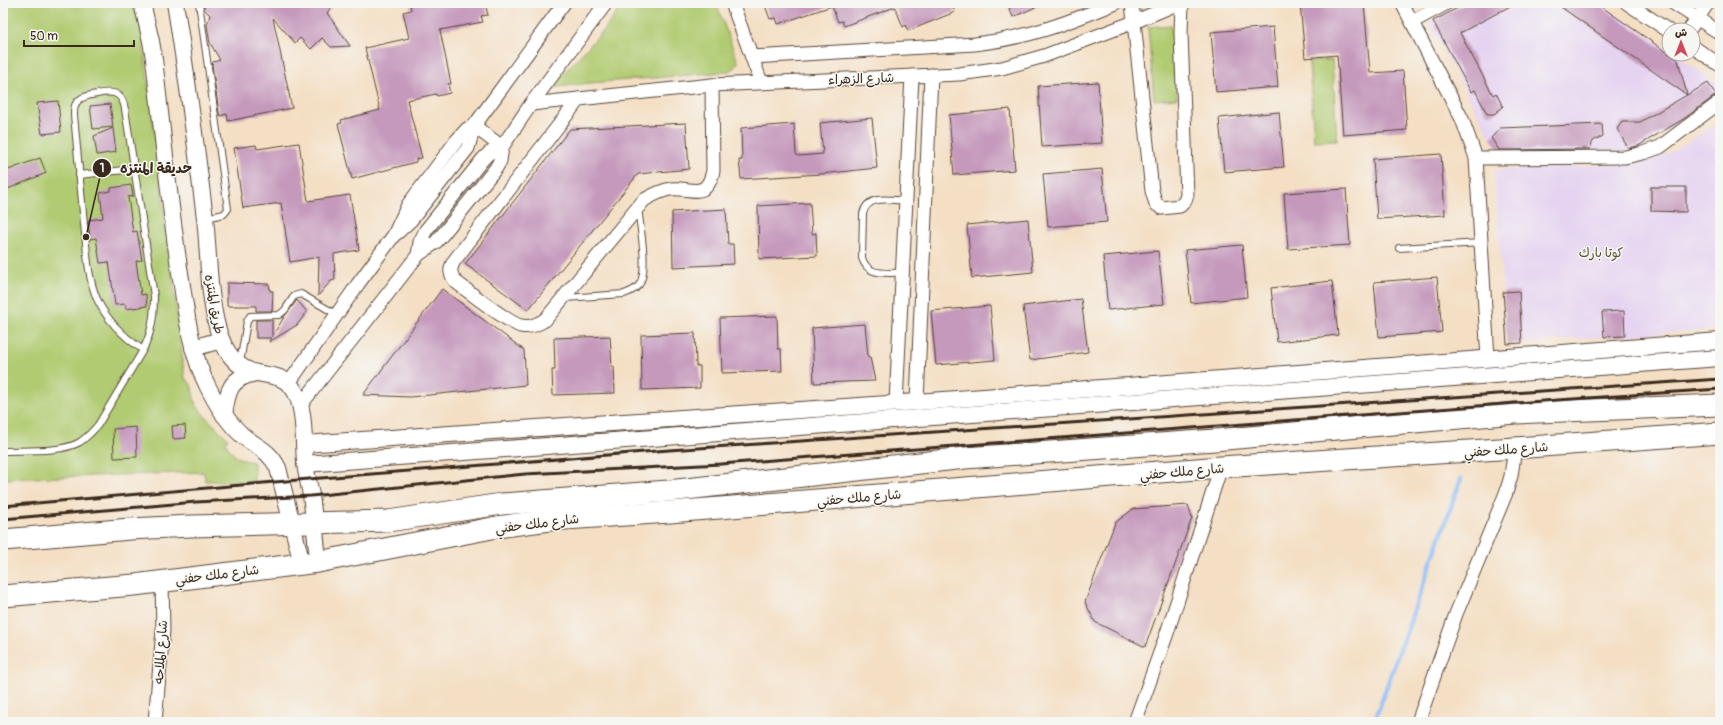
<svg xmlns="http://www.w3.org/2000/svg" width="1723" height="725" font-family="Pangolin,'Playpen Sans Arabic',sans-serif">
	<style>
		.built { fill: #e5d3f1 }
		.green { fill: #b0cb71; stroke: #767a48 }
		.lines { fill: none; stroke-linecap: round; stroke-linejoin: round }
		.stream { stroke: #89bbf6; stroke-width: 4.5 }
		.building { fill: #c599bc }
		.service-casing { stroke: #574537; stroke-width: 8 }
		.minor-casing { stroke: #574537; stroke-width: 15 }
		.tertiary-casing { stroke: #574537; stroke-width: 18 }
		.trunk-casing { stroke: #574537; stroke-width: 23 }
		.service { stroke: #fff; stroke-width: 6 }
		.minor { stroke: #fff; stroke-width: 13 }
		.tertiary { stroke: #fff; stroke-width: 16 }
		.trunk { stroke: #fff; stroke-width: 21 }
		.rail { stroke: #3b2a1e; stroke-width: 3 }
		.labels { text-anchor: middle; stroke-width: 3; stroke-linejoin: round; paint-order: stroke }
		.street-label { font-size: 13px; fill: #3b2a1e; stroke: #f6f6f2 }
		.park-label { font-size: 13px; fill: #585233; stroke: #f6f6f2 }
		.leader { fill: none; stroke: #3b2a1e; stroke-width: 1.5 }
		.callout-dot { fill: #3b2a1e; stroke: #f6f6f2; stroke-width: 1.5 }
		.mark-label { font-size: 12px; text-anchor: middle; font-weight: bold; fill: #fff }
		.callout-label { font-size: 14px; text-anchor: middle; font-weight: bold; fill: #3b2a1e; stroke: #f6f6f2; stroke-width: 3; stroke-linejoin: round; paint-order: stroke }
	</style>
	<rect width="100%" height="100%" fill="#f6f6f2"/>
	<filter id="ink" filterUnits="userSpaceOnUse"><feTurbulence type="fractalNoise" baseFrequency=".025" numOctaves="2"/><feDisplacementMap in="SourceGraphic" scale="8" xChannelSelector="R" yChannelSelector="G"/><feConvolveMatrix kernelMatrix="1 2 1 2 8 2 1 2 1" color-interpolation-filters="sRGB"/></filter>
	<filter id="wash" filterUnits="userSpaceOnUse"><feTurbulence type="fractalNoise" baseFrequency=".012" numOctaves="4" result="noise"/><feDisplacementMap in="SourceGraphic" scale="16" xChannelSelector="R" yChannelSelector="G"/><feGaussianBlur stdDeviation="0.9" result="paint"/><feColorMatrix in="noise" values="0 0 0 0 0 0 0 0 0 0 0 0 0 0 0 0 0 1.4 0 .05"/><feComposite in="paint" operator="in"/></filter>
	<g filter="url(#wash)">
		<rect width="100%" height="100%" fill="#f4dfc4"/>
		<!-- built -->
		<g class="built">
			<polygon points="1464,3 1599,3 1669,50 1669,54 1675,54 1720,85 1720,93 1637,151 1500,155 1428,22"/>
			<polygon points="1720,122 1720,329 1507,344 1494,170 1629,164 1649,161 1671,152"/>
		</g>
		<!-- green -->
		<g class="green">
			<path d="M3 3H131L141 24 185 379C194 382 192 396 196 404 203 417 218 428 228 439L225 442C231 455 240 461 254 462V482L205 481 204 472 3 479Z"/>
			<polygon points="624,3 716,3 738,62 735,68 726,72 590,83 550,88 604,30"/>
			<polygon points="1171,25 1177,98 1154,100 1148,27"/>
			<polygon points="1332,60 1337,140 1314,141 1309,61"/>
		</g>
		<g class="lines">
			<!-- stream -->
			<polyline class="stream" points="1374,722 1461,479"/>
		</g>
		<g id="blocks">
			<!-- building -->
			<g class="building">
				<polygon points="204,3 334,3 327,13 350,46 331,47 322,38 311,49 300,38 295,43 273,18 292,108 228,121 227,114 220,116 219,112 212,65 213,62 220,60 210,43 207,25 210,15 204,9"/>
				<polygon points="410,3 485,3 488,15 481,16 483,22 440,30 451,84 448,84 450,93 437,96 436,94 407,100 422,158 416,159 416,162 352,179 338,124 342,123 341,120 380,110 365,48 409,38 403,12 411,10"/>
				<polygon points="764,3 951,3 955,12 908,31 906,25 903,27 895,7 844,26 842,21 838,22 832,6 778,24 776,18 770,19"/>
				<polygon points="1007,3 1045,3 1013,17"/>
				<polygon points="1300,3 1364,3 1370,73 1403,71 1407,130 1343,135 1337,55 1305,58"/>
				<polygon points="1467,3 1516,3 1460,33 1493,95 1496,93 1503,107 1494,114 1487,114 1475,90 1471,92 1433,21"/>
				<polygon points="1555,3 1596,3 1678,60 1687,95 1708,83 1716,95 1685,118 1638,146 1628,148 1617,129 1622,122 1640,122 1687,95"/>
				<polygon points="1273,27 1278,87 1216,92 1211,32"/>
				<polygon points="1098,82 1102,143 1042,147 1038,86"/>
				<polygon points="58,101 61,132 42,134 37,103"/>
				<polygon points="110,104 113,127 93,129 90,106"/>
				<polygon points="1010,109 1015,170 954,175 949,115"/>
				<polygon points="1279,112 1284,167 1224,172 1219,118"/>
				<polygon points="872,118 877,168 821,174 741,179 739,160 742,160 741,128 794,124 796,154 798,156 823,154 820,123"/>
				<polygon points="686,123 689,169 638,174 528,310 465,264 570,129"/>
				<polygon points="1602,124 1603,136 1593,141 1590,149 1499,150 1491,138 1500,128"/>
				<polygon points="113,128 116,152 97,155 94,136"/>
				<polygon points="299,143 308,201 350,195 359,250 334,254 335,280 331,281 318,296 319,257 290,262 281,203 243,208 234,148 256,145 257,149"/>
				<polygon points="1441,154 1445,215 1377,219 1373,159"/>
				<polygon points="40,158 46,173 3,191 3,172"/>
				<polygon points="1102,169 1107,222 1048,227 1043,174"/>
				<polygon points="131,185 133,196 128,197 133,232 137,231 142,260 136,261 141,295 146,294 147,306 126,309 125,304 115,305 109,262 100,263 96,238 90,239 88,220 103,218 100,193 111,191 111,188"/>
				<polygon points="1651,187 1686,187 1686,212 1651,211"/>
				<polygon points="1346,189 1350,245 1288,249 1284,193"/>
				<polygon points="810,203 812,234 816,233 817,256 759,259 758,206"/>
				<polygon points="726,209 728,244 733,244 734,264 673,267 672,212"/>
				<polygon points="1028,219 1033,272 972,278 967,225"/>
				<polygon points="1242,245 1247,297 1191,303 1185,250"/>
				<polygon points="1158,251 1164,304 1108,310 1103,256"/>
				<polygon points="1437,277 1442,332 1379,337 1374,282"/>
				<polygon points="1332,281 1338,335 1277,342 1271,288"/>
				<polygon points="227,283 269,284 270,291 273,291 272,311 256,311 256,306 227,306"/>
				<polygon points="442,289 524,350 526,385 410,397 363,395"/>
				<polygon points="1519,291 1522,343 1507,344 1503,292"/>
				<polygon points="1081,299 1088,352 1030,360 1023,306"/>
				<polygon points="297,300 307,312 297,325 269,342 271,338 256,338 256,320 272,320 272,337 284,317"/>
				<polygon points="990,306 995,360 936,365 931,311"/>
				<polygon points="1624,311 1625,336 1604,337 1602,312"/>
				<polygon points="777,316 778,349 781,349 782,371 722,373 720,318"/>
				<polygon points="865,324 868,357 870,357 875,381 814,383 812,328"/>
				<polygon points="695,333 696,366 700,366 700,388 642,390 641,335"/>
				<polygon points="610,336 612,367 614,367 615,393 553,395 552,370 555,370 554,338"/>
				<polygon points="185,425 186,438 173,439 172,426"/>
				<polygon points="136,427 137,457 114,458 113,429"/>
				<polygon points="1188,505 1192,518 1145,647 1095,622 1085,602 1115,523 1133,509"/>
			</g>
		</g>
	</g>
	<g filter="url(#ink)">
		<use href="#blocks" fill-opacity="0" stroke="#574537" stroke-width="1"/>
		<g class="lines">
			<defs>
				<g id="service">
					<polyline points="199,3 228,209 224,214 206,218"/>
					<polyline points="79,175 134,169"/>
					<polyline points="1399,248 1481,243"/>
					<path d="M902 273C886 272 868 277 862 258L863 214C867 194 890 200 906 201"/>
					<path d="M565 298 624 294C630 292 635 290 639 285 649 272 640 225 638 208"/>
					<polyline points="240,363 247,321 250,316 279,315 285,310 294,296 301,294 336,314"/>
					<path d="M3 451C25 450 61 453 80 442 87 437 93 431 98 425L143 350C152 332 154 316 154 296L125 109C122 91 112 91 97 94 91 95 83 96 79 100 74 104 74 109 74 115 77 151 81 188 84 224 87 249 87 276 97 299 107 321 124 337 143 350"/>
				</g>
				<g id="minor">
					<polyline points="732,3 761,82"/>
					<polyline points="1132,3 1152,191 1156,204 1162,208 1180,206 1185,201 1187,195 1181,33 1182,3"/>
					<polyline points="1402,3 1462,119 1476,158 1488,359"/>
					<polyline points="1627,3 1669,31"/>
					<polyline points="1673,3 1720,33"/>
					<polyline points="1412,22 1447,3"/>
					<polyline points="1689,30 1708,3"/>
					<polyline points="1693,47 1720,65"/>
					<path d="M752 57 975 44C1028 38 1067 23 1116 3"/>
					<path d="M579 99 454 261C449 270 450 274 456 282 468 291 510 324 521 326 531 328 537 324 545 320L644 200C653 195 660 191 670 189 690 186 706 202 713 171L712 85"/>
					<polyline points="531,104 712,85 959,74 1002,68 1044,56 1134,22 1179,3"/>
					<polyline points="474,126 502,147"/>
					<polyline points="1476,158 1625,157 1643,153 1660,147 1720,102"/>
					<polyline points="397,233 411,220 468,148 474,126"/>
					<polyline points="418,255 420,242 426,230 483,159 489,153 502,147"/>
					<polyline points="289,383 358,284 394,235 408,205 457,140 467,129 474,126 564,3"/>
					<polyline points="917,402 931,75"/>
					<polyline points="896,403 912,76"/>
					<polyline points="300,406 418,255 436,242 443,234 496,168 500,161 502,147 531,104 606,3"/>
					<polyline points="155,722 163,630 162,581"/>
					<polyline points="1135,722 1166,636 1221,467"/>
					<polyline points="1418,722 1456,614 1506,493 1511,476 1515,448"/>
				</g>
				<g id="tertiary">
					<path d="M142 3 151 41 154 59C162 129 169 198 179 267 186 308 189 350 208 387 217 405 228 423 243 436 258 448 269 450 278 468L302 564"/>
					<path d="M175 3C187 74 196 146 205 218 209 255 208 294 218 330 224 350 236 369 257 373 271 376 282 375 292 387 306 404 303 441 305 462 306 473 309 484 311 495 314 517 316 539 318 562"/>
					<polyline points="193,348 221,340"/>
					<path d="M224 415C227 392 230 377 256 373"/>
					<polyline points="304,444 917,402 1720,341"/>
					<polyline points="305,464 1720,358"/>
				</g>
				<g id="trunk">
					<polyline points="3,540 130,529 191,526 388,521 502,504 668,491 965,458 1215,440 1515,413 1720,405"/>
					<polyline points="3,596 134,585 318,562 497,527 550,520 670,512 1221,467 1515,448 1720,433"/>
				</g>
			</defs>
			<!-- service casing -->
			<use href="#service" class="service-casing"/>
			<!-- minor casing -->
			<use href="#minor" class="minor-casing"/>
			<!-- tertiary casing -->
			<use href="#tertiary" class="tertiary-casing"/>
			<!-- trunk casing -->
			<use href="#trunk" class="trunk-casing"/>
			<!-- service -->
			<use href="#service" class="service"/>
			<!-- minor -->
			<use href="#minor" class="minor"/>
			<!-- tertiary -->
			<use href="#tertiary" class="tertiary"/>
			<!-- trunk -->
			<use href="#trunk" class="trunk"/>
			<!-- rail -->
			<g class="rail">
				<polyline points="3,506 309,479 669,450 1720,379"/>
				<polyline points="3,519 196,502 311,496 525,474 721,464 1543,401 1720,389"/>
			</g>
		</g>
	</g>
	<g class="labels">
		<!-- street labels -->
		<g class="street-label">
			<text transform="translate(861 78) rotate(-2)" y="5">شارع الزهراء</text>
			<text transform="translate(215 304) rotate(80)" y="5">طريق المنتزه</text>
			<text transform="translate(1506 449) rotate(-4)" y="5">شارع ملك حفني</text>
			<text transform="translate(1182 471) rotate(-5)" y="5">شارع ملك حفني</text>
			<text transform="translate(859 497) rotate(-5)" y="5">شارع ملك حفني</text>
			<text transform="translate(537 523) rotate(-7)" y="5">شارع ملك حفني</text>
			<text transform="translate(217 574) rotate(-7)" y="5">شارع ملك حفني</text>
			<text transform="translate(160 652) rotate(-86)" y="5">شارع الملاحه</text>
		</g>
		<!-- park labels -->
		<g class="park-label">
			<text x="1601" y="257">كوتا بارك</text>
		</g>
	</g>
	<!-- callouts -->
	<path class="leader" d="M86 237L102 168"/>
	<g class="callout-dot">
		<circle cx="86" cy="237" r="4"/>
		<circle cx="102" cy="168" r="10"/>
	</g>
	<g class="mark-label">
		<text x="102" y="172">1</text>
	</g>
	<g class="callout-label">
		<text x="156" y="173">حديقة المنتزه</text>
	</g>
	<!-- margin -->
	<rect width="1723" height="725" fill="none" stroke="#f6f6f2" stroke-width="16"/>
	<!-- north arrow -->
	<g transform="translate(1681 42)"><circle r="19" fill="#f6f6f2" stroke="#aba49d"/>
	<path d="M0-3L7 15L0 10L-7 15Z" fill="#d1495b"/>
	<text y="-6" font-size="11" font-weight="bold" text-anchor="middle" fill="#3b2a1e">ش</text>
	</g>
	<!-- scale -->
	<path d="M24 40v6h110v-6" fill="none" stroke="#3b2a1e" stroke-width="2"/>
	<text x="30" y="40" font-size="12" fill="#3b2a1e" stroke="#f6f6f2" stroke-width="3" paint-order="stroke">50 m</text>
</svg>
